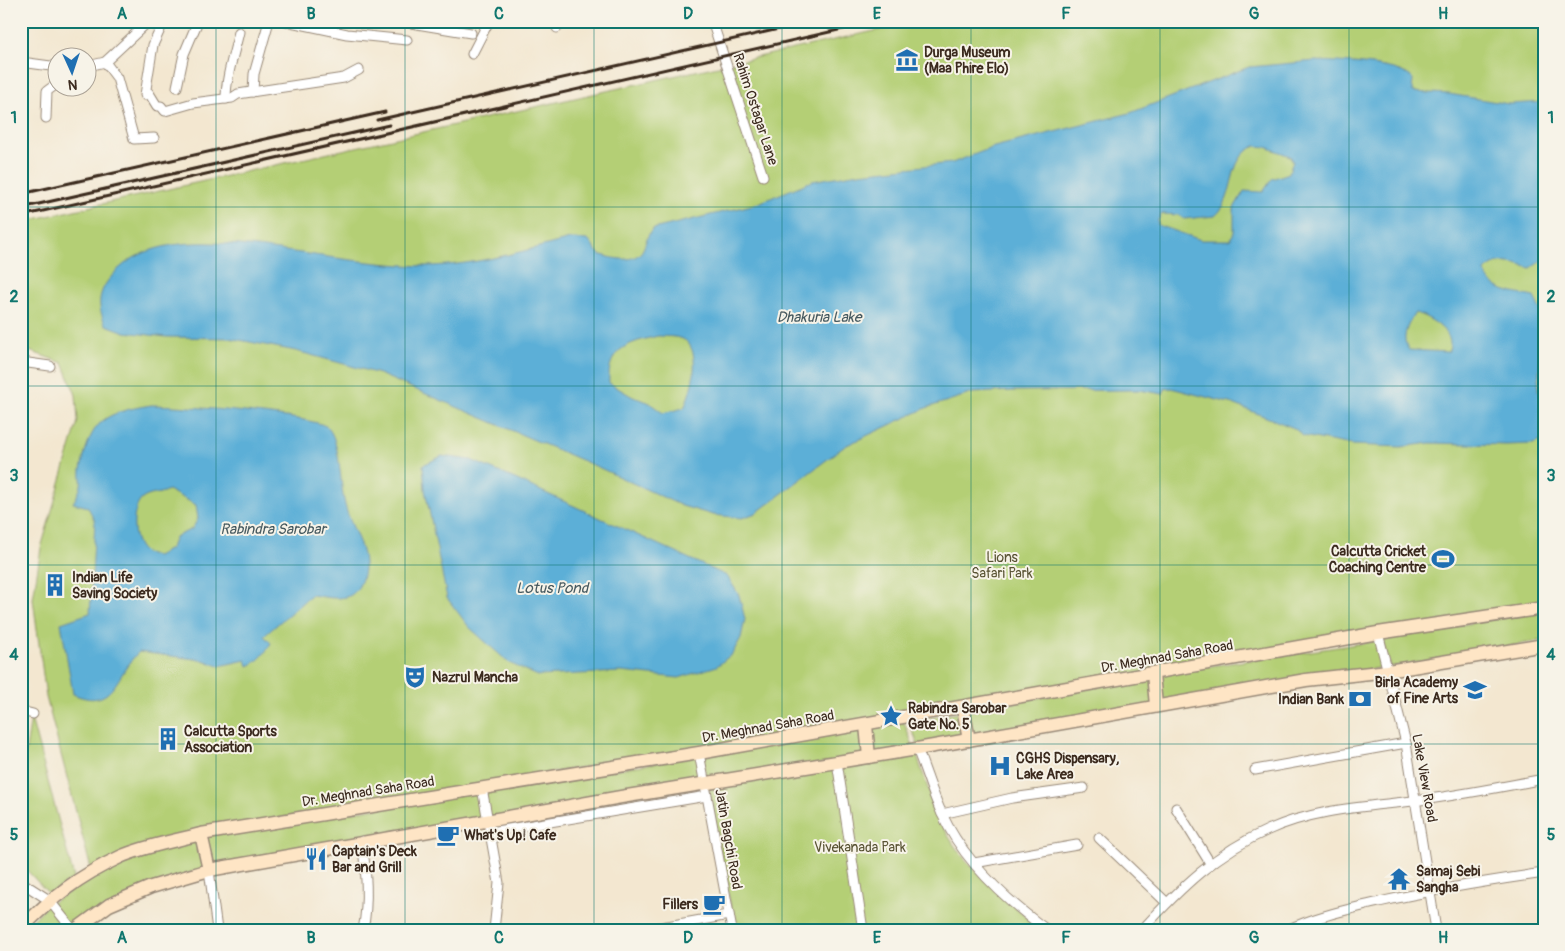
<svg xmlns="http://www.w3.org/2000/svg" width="1565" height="951" font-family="Pangolin,sans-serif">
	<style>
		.green { fill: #b4cf75; stroke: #787c4a }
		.water { fill: #5bafd7; stroke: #4b6c7a; fill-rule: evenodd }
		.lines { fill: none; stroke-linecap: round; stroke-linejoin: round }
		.street-casing { stroke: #978877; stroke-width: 11 }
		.secondary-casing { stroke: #978877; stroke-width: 15 }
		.street { stroke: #fff; stroke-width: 9 }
		.secondary { stroke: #fee5c5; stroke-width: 12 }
		.rail { stroke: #3b2a1e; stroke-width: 3 }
		.grid { fill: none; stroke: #0f766e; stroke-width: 1; stroke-opacity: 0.55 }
		.labels { text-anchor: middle; stroke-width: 4; stroke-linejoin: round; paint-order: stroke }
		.poi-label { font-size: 14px; font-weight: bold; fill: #3b2a1e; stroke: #f7f3e8; text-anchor: start }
		.street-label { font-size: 14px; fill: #3b2a1e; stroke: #f7f3e8 }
		.park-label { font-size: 14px; fill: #595334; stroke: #f7f3e8 }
		.water-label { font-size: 15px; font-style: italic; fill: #46595f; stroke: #f7f3e8 }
		.neatline { fill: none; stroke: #0f766e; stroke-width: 2 }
		.grid-label { font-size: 16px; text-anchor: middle; font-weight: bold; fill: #0f766e }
	</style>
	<rect width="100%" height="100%" fill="#f7f3e8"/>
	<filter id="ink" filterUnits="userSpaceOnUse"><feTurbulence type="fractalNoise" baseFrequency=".02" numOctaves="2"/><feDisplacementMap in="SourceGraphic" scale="10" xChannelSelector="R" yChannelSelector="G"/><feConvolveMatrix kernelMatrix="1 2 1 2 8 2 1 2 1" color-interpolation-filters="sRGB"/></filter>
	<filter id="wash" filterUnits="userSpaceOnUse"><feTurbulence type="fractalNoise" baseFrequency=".0096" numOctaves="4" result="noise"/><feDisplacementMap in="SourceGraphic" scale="20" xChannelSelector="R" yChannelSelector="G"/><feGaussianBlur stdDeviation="1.12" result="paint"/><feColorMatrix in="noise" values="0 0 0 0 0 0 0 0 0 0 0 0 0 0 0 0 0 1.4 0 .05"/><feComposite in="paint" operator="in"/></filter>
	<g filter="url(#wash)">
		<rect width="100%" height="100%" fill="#f3e7d0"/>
		<!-- green -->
		<g class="green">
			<polygon points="919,21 1544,21 1544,606 203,831 92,873 46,697 33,599 41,548 78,421 76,395 63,363 21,348 21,325 27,287 21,254 21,222"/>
			<polygon points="1544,610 1544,640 1390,667 1382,639"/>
			<polygon points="1377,641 1385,667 919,747 909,722 1204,667"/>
			<polygon points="31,718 74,878 49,894 21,864 21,780"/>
			<polygon points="904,722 914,748 707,783 702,756"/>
			<path d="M916 753C927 784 936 818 954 845 974 874 1015 906 1042 930H735L709 789Z"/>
			<polygon points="698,756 702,782 211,868 204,836"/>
			<polygon points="199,838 205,868 179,876 71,930 24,930 46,906 124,859"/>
		</g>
		<!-- water -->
		<g class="water">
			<path d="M1315 61C1336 62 1400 63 1413 79L1412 92 1449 94 1509 104 1544 102V259L1531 268C1514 264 1498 257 1485 271 1490 292 1516 293 1534 297L1543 315 1538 390 1544 397V440L1533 444 1506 445 1430 443 1401 447 1352 445 1303 436 1294 428 1233 404 1171 388 1165 389 1163 394 1139 390 1012 391 973 393 926 408 845 446 756 513 742 518 713 515 682 506 600 468 379 374 344 364 296 351 229 338 166 337 125 332 106 325C97 307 97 293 111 277 154 225 243 246 301 253 342 259 384 265 425 266 474 266 523 251 570 239L588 240 599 254C614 259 637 265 644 247 647 239 647 235 653 229L756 204 812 181 859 173 952 163 994 147 1130 113 1249 67ZM1256 146 1266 147 1290 156 1293 161 1289 173 1272 179 1263 192 1244 191 1234 208V232L1230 240H1201L1158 225V220L1162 214 1178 215 1184 219 1215 216C1238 197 1225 157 1256 146ZM1415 313C1430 317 1458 334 1448 352L1409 350C1400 338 1408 324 1415 313ZM658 336C667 337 682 335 688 343 701 358 691 392 684 408L663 413 648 402 633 397 609 383C607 348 628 343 658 336Z"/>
			<path d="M151 405C176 405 315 416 327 427 340 438 340 483 344 500 349 530 375 555 359 586 355 592 352 596 345 597 335 600 321 596 311 595L264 636 271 643C265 653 260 661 248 666L246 660 219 666 203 660 139 652C115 674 115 712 73 694L61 623 90 613 95 521 88 507 73 503C76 497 80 491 81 485 82 480 80 475 81 469 91 420 103 413 151 405ZM168 490 196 505 198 519 192 529 175 537 171 548 157 557C152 555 147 555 143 551 131 541 131 509 142 499 150 493 159 495 168 490Z"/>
			<polygon points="442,456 471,460 515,479 727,576 739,595 745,619 741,638 732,654 717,666 679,678 621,672 538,676 509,663 469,627 447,598 425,490 423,465"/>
		</g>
	</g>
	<g filter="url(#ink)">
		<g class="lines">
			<defs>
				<g id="street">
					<polyline points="286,21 347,34 407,40"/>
					<polyline points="399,21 471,33"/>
					<polyline points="712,21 763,176"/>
					<polyline points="557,28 560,21"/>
					<polyline points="472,54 489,21"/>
					<polyline points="21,62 58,67"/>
					<polyline points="105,62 117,78 134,139 154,138"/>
					<polyline points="88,66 105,62 149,21"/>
					<polyline points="177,87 184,54 198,21"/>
					<polyline points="253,92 254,74 269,21"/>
					<polyline points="149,93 157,106 161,106 165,111 193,103 232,98 238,94 344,78 359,70"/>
					<polyline points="145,95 153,45 164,21"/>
					<path d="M226 99C226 76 234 54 239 32"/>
					<polyline points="46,118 47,91 58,83"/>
					<polyline points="21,362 50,366"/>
					<polyline points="1378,633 1406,743 1436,930"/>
					<polyline points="21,711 33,714"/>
					<path d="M917 749C926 771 932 793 942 814 963 860 1006 900 1047 930"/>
					<polyline points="699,753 732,930"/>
					<polyline points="837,762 863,930"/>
					<polyline points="1255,770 1406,743"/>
					<polyline points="482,788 499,883 494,930"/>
					<polyline points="1176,808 1210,863"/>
					<polyline points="942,814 1012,798 1084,788"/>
					<polyline points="490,832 707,796"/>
					<polyline points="1099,838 1167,903"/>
					<path d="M362 841C366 871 369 900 363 930"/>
					<polyline points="974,863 1077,845"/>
					<polyline points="209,870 217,930"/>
					<polyline points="21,882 49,900 73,930"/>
					<polyline points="494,929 510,930"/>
					<polyline points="626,930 662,927 729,915"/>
					<path d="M1142 930C1179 889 1217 852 1268 830 1314 809 1364 807 1413 801 1457 796 1500 787 1544 779"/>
					<path d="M1287 930C1317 916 1347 910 1379 902 1433 890 1488 881 1544 873"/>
				</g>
				<g id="secondary">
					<polyline points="1153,674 1156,705"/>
					<polyline points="963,708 969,740"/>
					<polyline points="866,725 869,757"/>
					<polyline points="201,834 209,870"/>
					<path d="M21 929C52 897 79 876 120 857 144 846 175 841 201 834L699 753 1378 633 1544 608"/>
					<polyline points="75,930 109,905 151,887 209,870 621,797 917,749 1306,680 1388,671 1544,645"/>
				</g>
			</defs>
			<!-- street casing -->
			<use href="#street" class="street-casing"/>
			<!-- secondary casing -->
			<use href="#secondary" class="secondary-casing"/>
			<!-- street -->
			<use href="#street" class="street"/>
			<!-- secondary -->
			<use href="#secondary" class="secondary"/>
			<!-- rail -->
			<g class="rail">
				<polyline points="377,120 814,21"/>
				<polyline points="21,194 385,112"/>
				<polyline points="21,208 389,125"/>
				<polyline points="21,216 878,21"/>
			</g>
		</g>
	</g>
	<!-- grid -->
	<path class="grid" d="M216 21V930M405 21V930M594 21V930M782 21V930M971 21V930M1160 21V930M1349 21V930M21 207H1544M21 386H1544M21 565H1544M21 744H1544"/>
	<!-- icons -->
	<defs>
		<symbol id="museum-bare" viewBox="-9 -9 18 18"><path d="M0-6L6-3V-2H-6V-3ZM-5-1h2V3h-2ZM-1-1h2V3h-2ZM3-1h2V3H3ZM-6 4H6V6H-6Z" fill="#1f6fb2" stroke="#f7f3e8" stroke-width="2.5" paint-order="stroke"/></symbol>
		<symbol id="stadium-bare" viewBox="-9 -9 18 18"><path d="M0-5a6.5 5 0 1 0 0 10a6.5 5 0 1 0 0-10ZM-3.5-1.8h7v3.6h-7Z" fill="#1f6fb2" stroke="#f7f3e8" stroke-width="2.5" paint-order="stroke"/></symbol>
		<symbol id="building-bare" viewBox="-9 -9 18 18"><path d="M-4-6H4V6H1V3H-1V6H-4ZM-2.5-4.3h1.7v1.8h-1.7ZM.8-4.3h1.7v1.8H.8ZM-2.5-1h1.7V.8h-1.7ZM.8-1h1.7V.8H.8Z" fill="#1f6fb2" stroke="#f7f3e8" stroke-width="2.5" paint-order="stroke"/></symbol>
		<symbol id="theatre-bare" viewBox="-9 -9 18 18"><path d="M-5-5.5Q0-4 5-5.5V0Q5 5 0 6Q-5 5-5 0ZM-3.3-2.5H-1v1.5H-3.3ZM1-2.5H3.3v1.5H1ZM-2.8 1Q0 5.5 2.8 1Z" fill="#1f6fb2" stroke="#f7f3e8" stroke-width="2.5" paint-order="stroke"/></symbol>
		<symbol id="university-bare" viewBox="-9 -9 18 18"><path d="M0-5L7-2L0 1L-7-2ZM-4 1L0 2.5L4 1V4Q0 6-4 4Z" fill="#1f6fb2" stroke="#f7f3e8" stroke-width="2.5" paint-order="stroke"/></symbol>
		<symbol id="bank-bare" viewBox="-9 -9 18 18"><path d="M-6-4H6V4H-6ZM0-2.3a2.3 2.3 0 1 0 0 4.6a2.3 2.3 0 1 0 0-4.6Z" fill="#1f6fb2" stroke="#f7f3e8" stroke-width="2.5" paint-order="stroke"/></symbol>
		<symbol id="sight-bare" viewBox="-9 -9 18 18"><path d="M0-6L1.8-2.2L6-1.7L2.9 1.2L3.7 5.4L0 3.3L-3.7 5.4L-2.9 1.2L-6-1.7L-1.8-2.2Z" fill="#1f6fb2" stroke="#f7f3e8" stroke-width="2.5" paint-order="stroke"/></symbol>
		<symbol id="hospital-bare" viewBox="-9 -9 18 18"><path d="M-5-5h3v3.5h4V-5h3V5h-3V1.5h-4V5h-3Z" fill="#1f6fb2" stroke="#f7f3e8" stroke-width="2.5" paint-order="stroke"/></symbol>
		<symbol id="cafe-bare" viewBox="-9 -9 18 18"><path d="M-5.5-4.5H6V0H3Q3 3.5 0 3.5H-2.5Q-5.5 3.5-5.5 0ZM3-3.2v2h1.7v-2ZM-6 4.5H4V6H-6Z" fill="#1f6fb2" stroke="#f7f3e8" stroke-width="2.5" paint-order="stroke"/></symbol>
		<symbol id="restaurant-bare" viewBox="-9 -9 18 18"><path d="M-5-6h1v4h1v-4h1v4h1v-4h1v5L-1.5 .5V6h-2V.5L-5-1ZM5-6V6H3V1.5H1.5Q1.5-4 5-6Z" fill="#1f6fb2" stroke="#f7f3e8" stroke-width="2.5" paint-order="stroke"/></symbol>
		<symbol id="temple-bare" viewBox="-9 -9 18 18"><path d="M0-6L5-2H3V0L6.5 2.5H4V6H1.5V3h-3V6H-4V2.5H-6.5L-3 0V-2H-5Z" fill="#1f6fb2" stroke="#f7f3e8" stroke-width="2.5" paint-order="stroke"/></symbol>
	</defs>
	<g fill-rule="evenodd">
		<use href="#museum-bare" x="891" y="44" width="32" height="32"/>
		<use href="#stadium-bare" x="1427" y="543" width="32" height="32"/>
		<use href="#building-bare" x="39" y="569" width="32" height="32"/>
		<use href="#theatre-bare" x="399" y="661" width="32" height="32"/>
		<use href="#university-bare" x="1459" y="674" width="32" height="32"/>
		<use href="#bank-bare" x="1344" y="683" width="32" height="32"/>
		<use href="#sight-bare" x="875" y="700" width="32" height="32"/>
		<use href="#building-bare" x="152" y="723" width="32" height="32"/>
		<use href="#hospital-bare" x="984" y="750" width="32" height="32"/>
		<use href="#cafe-bare" x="432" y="819" width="32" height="32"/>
		<use href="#restaurant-bare" x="300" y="843" width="32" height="32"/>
		<use href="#temple-bare" x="1383" y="863" width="32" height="32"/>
		<use href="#cafe-bare" x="698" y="888" width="32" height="32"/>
	</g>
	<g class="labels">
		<!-- poi labels -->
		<g class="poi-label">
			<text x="924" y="57">Durga Museum<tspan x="924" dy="16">(Maa Phire Elo)</tspan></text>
			<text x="1426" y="556" text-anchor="end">Calcutta Cricket<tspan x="1426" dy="16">Coaching Centre</tspan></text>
			<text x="72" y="582">Indian Life<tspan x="72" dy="16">Saving Society</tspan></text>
			<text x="432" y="682">Nazrul Mancha</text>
			<text x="1458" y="687" text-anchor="end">Birla Academy<tspan x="1458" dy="16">of Fine Arts</tspan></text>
			<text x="1344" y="704" text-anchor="end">Indian Bank</text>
			<text x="908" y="713">Rabindra Sarobar<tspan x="908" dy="16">Gate No. 5</tspan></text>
			<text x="184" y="736">Calcutta Sports<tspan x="184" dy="16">Association</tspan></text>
			<text x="1016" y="763">CGHS Dispensary,<tspan x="1016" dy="16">Lake Area</tspan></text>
			<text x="464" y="840">What's Up! Cafe</text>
			<text x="332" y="856">Captain's Deck<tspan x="332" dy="16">Bar and Grill</tspan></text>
			<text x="1416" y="876">Samaj Sebi<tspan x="1416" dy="16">Sangha</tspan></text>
			<text x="698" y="909" text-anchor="end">Fillers</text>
		</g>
		<!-- street labels -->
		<g class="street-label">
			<text transform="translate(756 109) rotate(72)" y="5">Rahim Ostagar Lane</text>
			<text transform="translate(1167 656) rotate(-10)" y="5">Dr. Meghnad Saha Road</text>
			<text transform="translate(768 726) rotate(-10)" y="5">Dr. Meghnad Saha Road</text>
			<text transform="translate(1425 778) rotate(80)" y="5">Lake View Road</text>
			<text transform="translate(368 791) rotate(-9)" y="5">Dr. Meghnad Saha Road</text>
			<text transform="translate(729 839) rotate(80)" y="5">Jatin Bagchi Road</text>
		</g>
		<!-- park labels -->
		<g class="park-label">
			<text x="1002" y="562">Lions<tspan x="1002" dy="16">Safari Park</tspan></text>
			<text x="860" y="852">Vivekanada Park</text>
		</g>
		<!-- water labels -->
		<g class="water-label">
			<text x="819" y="322">Dhakuria Lake</text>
			<text x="273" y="534">Rabindra Sarobar</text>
			<text x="552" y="593">Lotus Pond</text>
		</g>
	</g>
	<!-- margin -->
	<rect width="1565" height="951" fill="none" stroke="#f7f3e8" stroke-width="55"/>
	<!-- north arrow -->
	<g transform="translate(72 72) rotate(177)"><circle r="24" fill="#f7f3e8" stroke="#aca397"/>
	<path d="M0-4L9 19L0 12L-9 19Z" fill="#1f6fb2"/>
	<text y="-8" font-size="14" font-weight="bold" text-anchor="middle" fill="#3b2a1e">N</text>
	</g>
	<rect x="28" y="28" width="1510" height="896" class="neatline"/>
	<g class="grid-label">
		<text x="122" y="19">A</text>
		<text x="311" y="19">B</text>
		<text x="499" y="19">C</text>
		<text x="688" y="19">D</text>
		<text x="877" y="19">E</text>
		<text x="1066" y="19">F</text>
		<text x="1254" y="19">G</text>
		<text x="1443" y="19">H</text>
		<text x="14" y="123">1</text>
		<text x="1551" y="123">1</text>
		<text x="14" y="302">2</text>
		<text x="1551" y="302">2</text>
		<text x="14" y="481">3</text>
		<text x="1551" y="481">3</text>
		<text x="14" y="660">4</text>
		<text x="1551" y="660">4</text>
		<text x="14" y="840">5</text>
		<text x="1551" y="840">5</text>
		<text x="122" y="943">A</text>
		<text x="311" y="943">B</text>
		<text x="499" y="943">C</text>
		<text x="688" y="943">D</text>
		<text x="877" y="943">E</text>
		<text x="1066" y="943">F</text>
		<text x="1254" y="943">G</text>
		<text x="1443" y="943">H</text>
	</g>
</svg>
